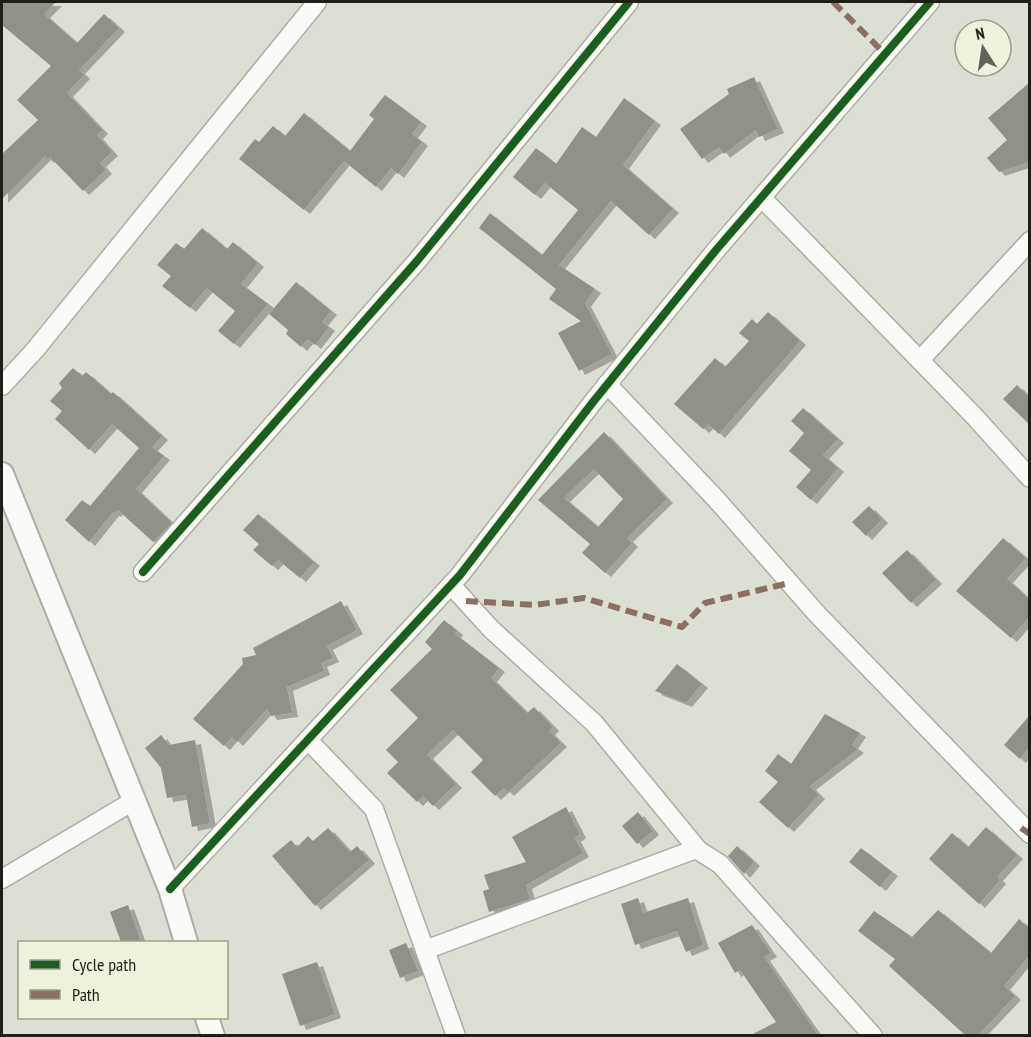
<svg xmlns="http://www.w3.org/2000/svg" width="1031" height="1037" font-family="'PT Sans Narrow',sans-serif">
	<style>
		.building { fill: #909289; fill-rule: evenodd; filter: url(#shadow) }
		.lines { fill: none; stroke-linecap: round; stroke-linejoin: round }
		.minor-casing { stroke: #acaea4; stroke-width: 21 }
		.tertiary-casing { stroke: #acaea4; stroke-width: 26 }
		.minor { stroke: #fafaf8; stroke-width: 18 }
		.tertiary { stroke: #fafaf8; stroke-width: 22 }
		.quiet { stroke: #8d6e63; stroke-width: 6; stroke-dasharray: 12 6; stroke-linecap: butt }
		.cycleway-casing { stroke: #edf2dc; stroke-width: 11 }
		.cycleway { stroke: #1b5e20; stroke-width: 8 }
	</style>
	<defs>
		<filter id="shadow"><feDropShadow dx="6" dy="4" stdDeviation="0" flood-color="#0004"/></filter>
	</defs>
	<rect width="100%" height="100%" fill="#dcdfd3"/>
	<!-- building -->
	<g class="building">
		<polygon points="2,2 56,2 44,14 77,43 104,14 119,28 79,70 84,75 67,93 102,130 97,135 112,152 100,163 106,170 83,191 50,157 48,159 45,156 2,199 2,154 38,120 17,100 51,66 2,25"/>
		<polygon points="754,77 778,129 759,137 756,130 724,154 719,147 702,159 680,129 729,94 727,89"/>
		<polygon points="1029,83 1029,162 999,172 987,158 1007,140 988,118"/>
		<polygon points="385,95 421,122 412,134 422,142 398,174 391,168 376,187 344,161 304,210 239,159 255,139 259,142 273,126 285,136 304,113 350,151 374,119 369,115"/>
		<polygon points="624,98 655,121 623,165 673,209 649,235 611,201 559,265 595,289 585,303 612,354 579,371 558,333 581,321 549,299 556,289 479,228 490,213 542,255 578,210 545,183 535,195 513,177 536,148 556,164 582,127 596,137"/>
		<polygon points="202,228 227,249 233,242 258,263 241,284 268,304 234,344 218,331 235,311 207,288 190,308 162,286 171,276 157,265 176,243 184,249"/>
		<polygon points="296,282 331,311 322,322 329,327 315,345 308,339 301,347 286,334 288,330 269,314"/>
		<polygon points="768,312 800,341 719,434 708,424 703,429 674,404 715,358 725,367 749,341 739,333 752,319 757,324"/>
		<polygon points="73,368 82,376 86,372 111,394 113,392 162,436 152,447 164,456 136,489 172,523 153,542 118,510 115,513 113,512 89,542 65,520 82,500 90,506 139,448 112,424 89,450 55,419 62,411 50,401 62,388 59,383"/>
		<polygon points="1017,385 1029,397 1029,424 1003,399"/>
		<polygon points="803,408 838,439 823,455 838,468 811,500 796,487 811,470 789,451 804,433 791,421"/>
		<path d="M604 432 667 499 627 538 632 543 605 573 582 553 590 544 538 500ZM594 469 623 499 598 527 564 498Z"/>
		<polygon points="869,506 882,519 866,536 852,522"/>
		<polygon points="258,514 314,562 300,578 278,560 272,566 253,550 259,544 243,530"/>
		<polygon points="1003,538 1026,558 1007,579 1029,599 1029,617 1011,638 956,591"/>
		<polygon points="907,550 936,580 911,603 882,573"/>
		<polygon points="341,601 357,630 327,646 333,658 321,663 324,671 287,687 292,713 271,716 267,709 237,742 232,737 224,746 193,719 243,664 242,658 256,655 253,648"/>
		<polygon points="444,620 457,631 455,634 499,668 491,678 527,713 534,707 553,727 549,731 561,743 508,792 504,788 495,796 471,772 483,760 453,730 427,755 456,784 433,806 423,796 417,802 387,773 398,762 386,750 418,718 390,690 432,649 425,642"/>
		<polygon points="677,664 702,684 686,703 655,691"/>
		<polygon points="825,714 860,733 852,745 858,749 810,786 819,795 788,828 759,802 778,782 765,771 778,754 791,764"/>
		<polygon points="1029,716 1029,747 1020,759 1004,745"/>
		<polygon points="161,735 169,745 195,740 210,823 192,827 186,795 167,798 161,768 145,748"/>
		<polygon points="566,807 580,834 575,838 583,853 526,885 530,899 489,912 483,891 489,889 484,875 526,862 512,837"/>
		<polygon points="638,812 653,831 637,844 622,826"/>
		<polygon points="986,827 1017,855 997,877 1000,880 979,904 929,859 952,833 968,847"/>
		<polygon points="328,828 350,852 357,846 369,860 315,906 272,856 291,840 297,847 308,836 313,841"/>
		<polygon points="737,846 754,862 744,874 728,856"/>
		<polygon points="861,848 892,872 880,887 849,862"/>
		<polygon points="638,898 643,913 688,898 703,945 686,952 677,931 635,945 621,904"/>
		<polygon points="128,905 141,942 121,942 110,912"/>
		<polygon points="938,910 991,953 1019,919 1029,928 1029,956 1004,986 1015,996 978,1035 965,1035 889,966 895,959 858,931 874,911 912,937"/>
		<polygon points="752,925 771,953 764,957 818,1035 751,1035 776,1022 740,970 735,973 718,943"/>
		<polygon points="406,943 418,971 400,978 389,950"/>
		<polygon points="317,962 335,1014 300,1026 282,974"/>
	</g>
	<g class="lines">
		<defs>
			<g id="minor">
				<polyline points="762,198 975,417 1030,478"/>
				<polyline points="920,360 1030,241"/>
				<polyline points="607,384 716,499 817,614 1030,834"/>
				<polyline points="2,386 35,350 317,2"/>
				<polyline points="143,572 417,261 629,2"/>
				<polyline points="451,585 491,629 594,723 699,851"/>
				<polyline points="308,740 374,809 456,1036"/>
				<polyline points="2,879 135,800"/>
				<polyline points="170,889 460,575 593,402 716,250 930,2"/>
				<polyline points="425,950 696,849 720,864 873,1036"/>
			</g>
			<g id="tertiary">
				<polyline points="2,474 170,889 186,942"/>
				<polyline points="207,1018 213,1036"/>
			</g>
		</defs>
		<!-- minor casing -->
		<use href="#minor" class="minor-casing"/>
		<!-- tertiary casing -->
		<use href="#tertiary" class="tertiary-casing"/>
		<!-- minor -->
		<use href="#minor" class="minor"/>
		<!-- tertiary -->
		<use href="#tertiary" class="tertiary"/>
		<!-- quiet -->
		<g class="quiet">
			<polyline points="833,2 886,55"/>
			<polyline points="466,601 535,605 584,598 682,627 705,603 789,583"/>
			<polyline points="1021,828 1030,834"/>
		</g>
		<defs>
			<g id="cycleway">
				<polyline points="143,572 417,261 629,2"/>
				<polyline points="170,889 460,575 593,402 716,250 930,2"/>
			</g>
		</defs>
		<!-- cycleway casing -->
		<use href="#cycleway" class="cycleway-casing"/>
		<!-- cycleway -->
		<use href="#cycleway" class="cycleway"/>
	</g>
	<!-- border -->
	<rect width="1031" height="1037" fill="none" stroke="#1e2018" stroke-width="6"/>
	<!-- legend -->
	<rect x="18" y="941" width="210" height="78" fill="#edf2dc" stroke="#9a9e8e" stroke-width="1.5"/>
	<rect x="30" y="960" width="30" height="9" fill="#1b5e20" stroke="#9a9e8e" stroke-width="1.5"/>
	<text x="72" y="971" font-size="18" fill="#1e2018">Cycle path</text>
	<rect x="30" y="990" width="30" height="9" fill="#8d6e63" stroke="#9a9e8e" stroke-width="1.5"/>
	<text x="72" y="1001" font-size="18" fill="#1e2018">Path</text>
	<!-- north arrow -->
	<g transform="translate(983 48) rotate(348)"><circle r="28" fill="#edf2dc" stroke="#9a9e8e" stroke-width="1.5"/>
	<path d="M0-4.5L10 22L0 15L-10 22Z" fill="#606359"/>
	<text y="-9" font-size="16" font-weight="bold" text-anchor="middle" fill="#1e2018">N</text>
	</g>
</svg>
